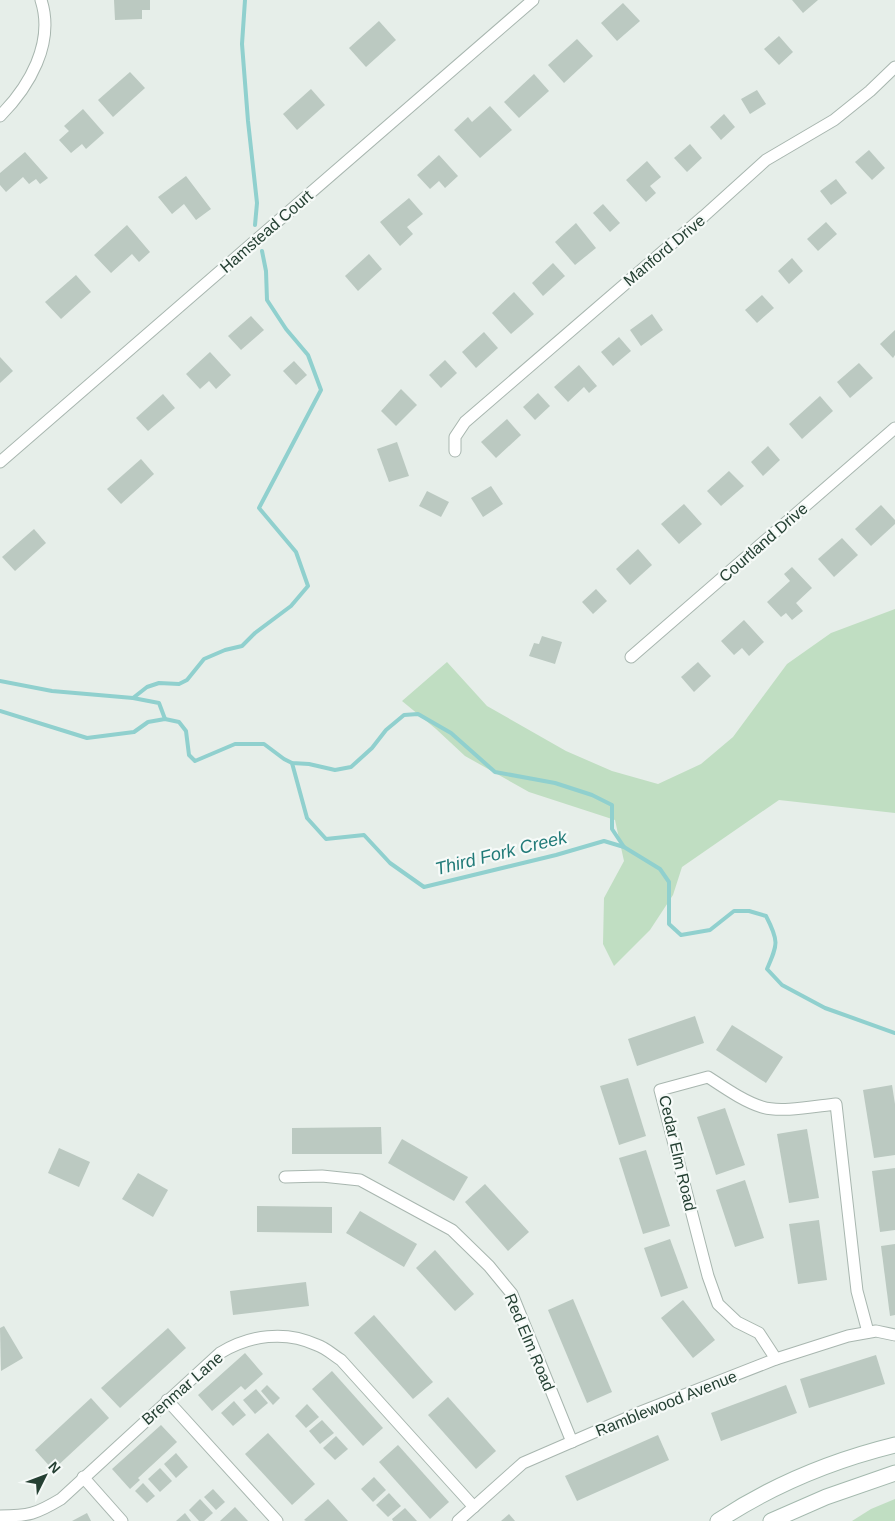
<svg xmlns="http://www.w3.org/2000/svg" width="895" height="1521" font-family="Helvetica,sans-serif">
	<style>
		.green { fill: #c0dec2 }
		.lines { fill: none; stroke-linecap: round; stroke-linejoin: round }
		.stream { stroke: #90d0ce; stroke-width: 4 }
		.building { fill: #bbc9c1 }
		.street-casing { stroke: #a8b6af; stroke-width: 13 }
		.secondary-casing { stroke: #a4b9ae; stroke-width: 17 }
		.street { stroke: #fff; stroke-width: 11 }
		.secondary { stroke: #fff; stroke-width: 15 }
		.labels { text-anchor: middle; stroke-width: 4.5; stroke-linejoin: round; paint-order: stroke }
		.street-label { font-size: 16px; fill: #254033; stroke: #f6faf8 }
		.water-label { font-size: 18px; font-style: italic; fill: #207a78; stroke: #f6faf8 }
	</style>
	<rect width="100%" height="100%" fill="#e6eee9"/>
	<!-- green -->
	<g class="green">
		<polygon points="895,609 895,813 779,800 682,867 673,895 650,930 614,966 603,944 604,898 624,861 615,820 529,792 465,756 436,729 402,701 447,662 487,706 566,751 612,771 658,784 701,764 733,737 787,664 831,633"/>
		<polygon points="895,1499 895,1521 852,1521 871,1509"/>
	</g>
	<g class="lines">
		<!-- stream -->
		<g class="stream">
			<polyline points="245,0 242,44 248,121 257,203 255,225"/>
			<polyline points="0,681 52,691 133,698 159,703 165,719"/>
			<polyline points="133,698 147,687 159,683 179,684 187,680 204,659 225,650 242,646 255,633 291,606 308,586 296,552 259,508 321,390 308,355 286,329 267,300 266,271 262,251"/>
			<polyline points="0,711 87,738 134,732 148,722 165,719 179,722 186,731 189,755 195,761 235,744 264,744 284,759 292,763 309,764 335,770 351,767 372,748 386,730 404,715 418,714 451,733 495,772 555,783 592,795 612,805 612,829 624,847"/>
			<path d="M292 763 307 818 326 839 364 835 390 863 424 887 556 855 604 841 624 847 660 869 669 882V924L681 935 710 930 734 911H749L766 916C779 941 778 944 767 969L782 985 825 1008 895 1033"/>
		</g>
	</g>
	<!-- building -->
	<g class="building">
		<polygon points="114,0 150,0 150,10 142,10 142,19 115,20"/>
		<polygon points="792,0 818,0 803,13"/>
		<polygon points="623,3 640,21 617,41 601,23"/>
		<polygon points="379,21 396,40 366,67 349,48"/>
		<polygon points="779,36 793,52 779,65 764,49"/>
		<polygon points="577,39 593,56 564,83 548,65"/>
		<polygon points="130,72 145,88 113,117 98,100"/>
		<polygon points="534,74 549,91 519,118 504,102"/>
		<polygon points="311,89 325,105 297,130 283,114"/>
		<polygon points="757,90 766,104 750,114 741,99"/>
		<polygon points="490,106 512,130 480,158 454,130 468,117 472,122"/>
		<polygon points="83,109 104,133 86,149 82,144 71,153 59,140 69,131 64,126"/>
		<polygon points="724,114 735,127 721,140 710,127"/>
		<polygon points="690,144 702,158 687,172 674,158"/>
		<polygon points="869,150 885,168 872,180 855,162"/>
		<polygon points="25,152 48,178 40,184 36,179 29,184 23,177 6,192 0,185 0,173"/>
		<polygon points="439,155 458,176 445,188 439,181 430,189 417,175"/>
		<polygon points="647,161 661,177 650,186 656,193 646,202 626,180"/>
		<polygon points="186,176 211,209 196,220 184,204 172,214 158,197"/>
		<polygon points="836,179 847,193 831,205 820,191"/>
		<polygon points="409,198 423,214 407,227 413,234 400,246 380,222"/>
		<polygon points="603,204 620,223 610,232 593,213"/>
		<polygon points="826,222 837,234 818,251 807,239"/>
		<polygon points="576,223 596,248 575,265 555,242"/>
		<polygon points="127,225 150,252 139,262 132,254 111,273 94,255"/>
		<polygon points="369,254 382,269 358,291 345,276"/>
		<polygon points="792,258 803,271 789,284 778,271"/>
		<polygon points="553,263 565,276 543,296 532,283"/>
		<polygon points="76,275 91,292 61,319 45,302"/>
		<polygon points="514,292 534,314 511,334 492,313"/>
		<polygon points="762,295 774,308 757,323 745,310"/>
		<polygon points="652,314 663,330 641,346 630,330"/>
		<polygon points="251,316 264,330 241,350 228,336"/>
		<polygon points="895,330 895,355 893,358 880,344"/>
		<polygon points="484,332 498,348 476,368 462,352"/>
		<polygon points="619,337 631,351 613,366 601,352"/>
		<polygon points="210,352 231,375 216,389 209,381 200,389 186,374"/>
		<polygon points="0,357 13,371 0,383"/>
		<polygon points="445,360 457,373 441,388 429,375"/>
		<polygon points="294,361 307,375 296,385 283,371"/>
		<polygon points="859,363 873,378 850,398 837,382"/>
		<polygon points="579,365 597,386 589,393 584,387 568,402 554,387"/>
		<polygon points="401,389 417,405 396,426 381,411"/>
		<polygon points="538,393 550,406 535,420 523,407"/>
		<polygon points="163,394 175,408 148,431 136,418"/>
		<polygon points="820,396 833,411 802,439 789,424"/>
		<polygon points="507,419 521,435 496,458 481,442"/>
		<polygon points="397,442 409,476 389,482 377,449"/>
		<polygon points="768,446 780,460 763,476 751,462"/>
		<polygon points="141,459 154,474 121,504 107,489"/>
		<polygon points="729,471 744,486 721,506 707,491"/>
		<polygon points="491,486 503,504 483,517 471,498"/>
		<polygon points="427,491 449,502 441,517 419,506"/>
		<polygon points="684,504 702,524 679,544 661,524"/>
		<polygon points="881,505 895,520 895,524 871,546 855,529"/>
		<polygon points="34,529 46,543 15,571 2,557"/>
		<polygon points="842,538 858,555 834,577 818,559"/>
		<polygon points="638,549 652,565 630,585 616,569"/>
		<polygon points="792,567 812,588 796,603 803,611 792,620 786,613 781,617 767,602 790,581 784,574"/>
		<polygon points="596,589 607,601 593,614 582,602"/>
		<polygon points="744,620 764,642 749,656 742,648 734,655 721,641"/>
		<polygon points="542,636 562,642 555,664 529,656 534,643 539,644"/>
		<polygon points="698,662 711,676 694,692 681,677"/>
		<polygon points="695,1016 704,1043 637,1066 628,1039"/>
		<polygon points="732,1025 783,1057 766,1083 716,1050"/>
		<polygon points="628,1078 646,1136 619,1145 600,1086"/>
		<polygon points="892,1085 895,1104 895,1155 874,1158 863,1090"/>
		<polygon points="725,1108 745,1165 716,1175 697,1117"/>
		<polygon points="381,1127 382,1154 292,1154 292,1128"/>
		<polygon points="807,1129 819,1198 789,1203 777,1134"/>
		<polygon points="402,1139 468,1177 454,1201 388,1163"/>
		<polygon points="59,1148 90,1162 79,1187 48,1173"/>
		<polygon points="646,1150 670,1226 643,1234 619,1158"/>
		<polygon points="895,1168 895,1230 880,1232 872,1171"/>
		<polygon points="138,1173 168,1190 153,1217 122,1199"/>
		<polygon points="745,1180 764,1238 735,1247 716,1190"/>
		<polygon points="485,1184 529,1232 508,1251 465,1202"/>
		<polygon points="257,1206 332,1207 332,1233 257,1232"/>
		<polygon points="360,1211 417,1244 404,1267 346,1233"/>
		<polygon points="819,1220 827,1280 798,1284 789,1224"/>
		<polygon points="670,1239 688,1288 661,1297 644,1248"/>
		<polygon points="895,1244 895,1315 890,1316 881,1246"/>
		<polygon points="435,1250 474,1294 455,1311 416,1268"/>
		<polygon points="306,1282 309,1306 233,1315 230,1291"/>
		<polygon points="573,1299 612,1392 587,1403 548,1310"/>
		<polygon points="683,1300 715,1340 693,1358 661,1318"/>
		<polygon points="374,1315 433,1382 413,1399 354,1333"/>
		<polygon points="4,1326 23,1358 1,1371 0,1328"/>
		<polygon points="168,1328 186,1348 120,1408 101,1388"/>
		<polygon points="245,1353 263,1374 245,1390 241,1386 212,1411 198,1395"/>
		<polygon points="876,1355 885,1384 809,1408 800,1379"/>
		<polygon points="332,1371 383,1428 363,1446 312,1389"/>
		<polygon points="267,1385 280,1398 273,1405 261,1391"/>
		<polygon points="786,1385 797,1413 721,1441 711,1413"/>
		<polygon points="256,1389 268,1403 255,1414 243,1400"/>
		<polygon points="448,1397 496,1451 476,1469 428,1415"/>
		<polygon points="91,1398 109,1418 53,1470 35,1450"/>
		<polygon points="234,1401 246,1415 233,1426 221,1413"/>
		<polygon points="307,1404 319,1417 306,1428 295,1416"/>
		<polygon points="322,1420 334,1433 320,1444 309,1431"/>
		<polygon points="161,1425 177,1442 138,1478 140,1480 130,1489 112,1469"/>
		<polygon points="268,1433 315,1484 292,1505 245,1454"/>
		<polygon points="658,1435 669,1460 577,1501 565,1476"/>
		<polygon points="336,1436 348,1449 335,1460 323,1448"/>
		<polygon points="398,1445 449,1502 430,1519 379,1462"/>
		<polygon points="176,1453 188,1467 176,1478 164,1464"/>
		<polygon points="160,1468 172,1481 160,1492 148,1479"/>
		<polygon points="374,1477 386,1490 373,1502 361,1489"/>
		<polygon points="143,1483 155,1496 147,1503 135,1491"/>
		<polygon points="213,1489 225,1502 216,1510 204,1497"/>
		<polygon points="389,1493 401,1506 388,1517 376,1505"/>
		<polygon points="200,1499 213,1513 204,1521 199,1521 189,1510"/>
		<polygon points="328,1499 348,1521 306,1521 304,1520"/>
		<polygon points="235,1507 248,1521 220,1521"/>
		<polygon points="405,1508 417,1521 393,1521 392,1519"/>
		<polygon points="87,1513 91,1521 72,1521"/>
		<polygon points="185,1513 191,1521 176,1521"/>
		<polygon points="509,1514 515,1521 501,1521"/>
	</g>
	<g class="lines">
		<defs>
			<g id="street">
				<path d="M0 116C29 87 55 43 41 0"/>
				<polyline points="455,451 455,437 465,422 704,216 766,160 834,120 870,91 895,67"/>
				<polyline points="0,462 533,0"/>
				<polyline points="631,657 895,428"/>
				<polyline points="285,1177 322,1176 360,1180 452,1230 489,1266 512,1294 572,1442"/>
				<path d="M776 1359 759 1333 737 1322 718 1304 708 1276 660 1090 708 1077C725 1088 743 1101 762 1107 780 1113 816 1106 836 1104L857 1291 868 1332"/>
				<polyline points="167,1400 277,1521"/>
				<polyline points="83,1477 122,1521"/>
				<path d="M0 1516C29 1516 36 1514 61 1499L220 1353C250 1335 285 1330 317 1345 326 1348 333 1355 341 1360L474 1507"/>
				<polyline points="458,1521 523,1463 643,1411 776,1359 848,1336 876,1331 895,1335"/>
			</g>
			<g id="secondary">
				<path d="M718 1521C771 1486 834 1460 895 1445"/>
				<polyline points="771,1521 826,1497 895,1473"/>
			</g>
		</defs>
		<!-- street casing -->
		<use href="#street" class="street-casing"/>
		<!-- secondary casing -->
		<use href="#secondary" class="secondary-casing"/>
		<!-- street -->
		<use href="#street" class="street"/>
		<!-- secondary -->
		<use href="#secondary" class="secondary"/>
	</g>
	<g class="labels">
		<!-- street labels -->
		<g class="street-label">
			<text transform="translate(266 231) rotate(-41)" y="6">Hamstead Court</text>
			<text transform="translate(664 250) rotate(-40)" y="6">Manford Drive</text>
			<text transform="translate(763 542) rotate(-41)" y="6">Courtland Drive</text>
			<text transform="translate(678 1153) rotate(77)" y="6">Cedar Elm Road</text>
			<text transform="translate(530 1342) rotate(67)" y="6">Red Elm Road</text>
			<text transform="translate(182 1388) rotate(-41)" y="6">Brenmar Lane</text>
			<text transform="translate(666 1403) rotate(-22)" y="6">Ramblewood Avenue</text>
		</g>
		<!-- water labels -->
		<g class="water-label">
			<text transform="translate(501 853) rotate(-14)" y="6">Third Fork Creek</text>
		</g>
	</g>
	<!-- north arrow -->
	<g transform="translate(45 1476) rotate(48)" stroke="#f6faf8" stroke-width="4" paint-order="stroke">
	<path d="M0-4L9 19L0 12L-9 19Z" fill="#254033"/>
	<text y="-8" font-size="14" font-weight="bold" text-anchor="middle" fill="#254033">N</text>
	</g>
</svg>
